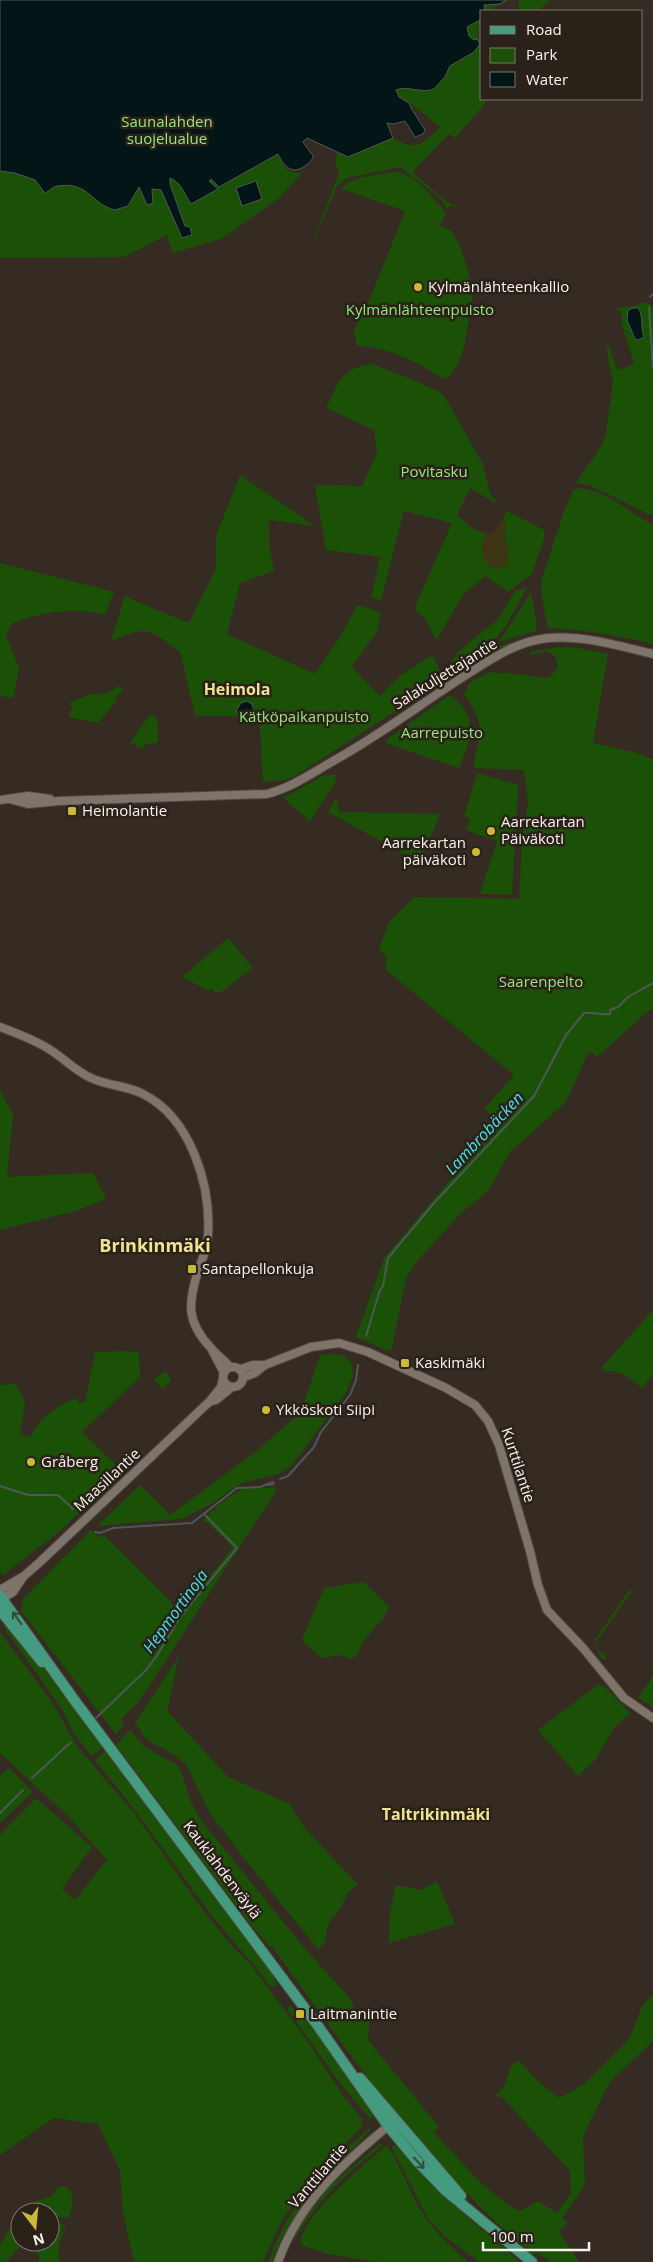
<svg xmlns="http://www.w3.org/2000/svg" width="653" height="2262" font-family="'Open Sans',sans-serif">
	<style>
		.green { fill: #1a5106; fill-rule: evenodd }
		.sand { fill: #3d3414 }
		.water { fill: #031516; stroke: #4d5856 }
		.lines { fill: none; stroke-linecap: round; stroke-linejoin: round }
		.stream { stroke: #4d5856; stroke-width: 2 }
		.tertiary-casing { stroke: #514941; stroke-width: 10 }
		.primary-casing { stroke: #514941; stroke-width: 12 }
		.tertiary { stroke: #7f746a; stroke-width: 8 }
		.primary { stroke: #449b80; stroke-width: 10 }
		.oneway { stroke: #334c3d }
		.poi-dot { fill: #cdb938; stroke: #2a2119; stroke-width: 2 }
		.labels { text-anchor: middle; stroke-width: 5; stroke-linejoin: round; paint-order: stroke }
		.park-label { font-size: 15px; fill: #95e77f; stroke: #2a2119 }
		.poi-label { font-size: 15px; fill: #faf3ed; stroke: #2a2119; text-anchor: start }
		.street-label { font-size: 15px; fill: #faf3ed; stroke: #2a2119 }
		.neighbourhood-label { font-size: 16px; font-weight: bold; fill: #f0e394; stroke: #2a2119 }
		.water-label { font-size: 16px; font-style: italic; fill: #45e3ea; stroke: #2a2119 }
		.quarter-label { font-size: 18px; font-weight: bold; fill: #f0e394; stroke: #2a2119 }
	</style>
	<rect width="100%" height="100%" fill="#352b22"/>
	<!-- green -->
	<g class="green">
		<path d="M374 0H509L488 11H482L478 33 479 41 482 42V99H487L483 106 455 138 449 134 412 172 447 202 457 206 456 207 452 205 447 209 440 198 400 167 346 178 337 186 308 255 339 173 335 162 337 152 307 138 303 142 278 155 287 170 301 174 279 198 223 238 173 253 167 235 124 257 0 258V82ZM410 103 440 127C423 144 417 152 393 138L387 123 405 121 416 114 411 108ZM166 199 180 217 185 226 190 227 180 234Z"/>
		<polygon points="520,0 549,0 550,1 537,11 520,11 518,2"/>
		<path d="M395 172C417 175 433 198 446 213L440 225 451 231 460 246 474 290 464 347 458 364 450 376 443 379C420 363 386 346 357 346L354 330 371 296 405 211 342 189C352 175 379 175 395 172Z"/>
		<polygon points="644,302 652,305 653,308 653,516 589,485 576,483 602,445 606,433 613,382 606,347 609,346 617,370 634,364 622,324 621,311 617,311 617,307 635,306"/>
		<path d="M372 364 416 381 443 394 483 464 490 494 499 505 470 488 457 515 472 528 486 534 483 541 509 554 505 546V523L502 520 507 511 544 530V539L532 574 508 592 485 576 464 594 436 640 425 618 414 609 452 523 404 511 381 600 371 598 380 557 326 550 315 485 362 486 377 453 374 430 326 408C340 381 340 369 372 364Z"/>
		<path d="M240 475 315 526 269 520V545L274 571 240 583 227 634 315 674 342 634 357 605 381 612 377 631 352 667 380 696 401 675 432 655 443 676 439 683 295 776 284 780 263 782 259 716H195L180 652C149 629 149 625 111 641L125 595 133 600 189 623 216 569V536Z"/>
		<path d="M578 488C606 490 629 512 653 525V644C618 636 585 629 549 628L547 626 541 591V582L563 514 573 490Z"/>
		<path d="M0 563 114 592 105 615C75 606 42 612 13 623L6 635 19 669 13 698 0 696Z"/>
		<polygon points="527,587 506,626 490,645 455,670 450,671 448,666 460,650 498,619 515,591"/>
		<polygon points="531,592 537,624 536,631 499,642"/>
		<polygon points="520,640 521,642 466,671 464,668 491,648"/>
		<path d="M558 647 578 648 608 654 593 743 637 753 653 759V1009L647 1012 597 1057 591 1052 587 1055 566 1102 511 1151 488 1191 461 1213 419 1259 406 1278 391 1352 356 1337 384 1258 489 1134 490 1127 496 1119 484 1109 514 1075 386 970V956L379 949 389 922 414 897 519 899 522 840 528 803 524 770 474 768C474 759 476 753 478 744 484 723 475 710 463 693L467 691 468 684 489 672 502 674 503 672 544 678 550 677 558 667 555 656 546 651 531 655 530 652Z"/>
		<path d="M119 686 124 690 115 697 117 700 98 723C89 720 77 721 68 716L73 707 69 703 93 693 94 695 99 693 103 695Z"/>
		<path d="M448 696H452C480 719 470 739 459 768L388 744 385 741Z"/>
		<polygon points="151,715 157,718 158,743 145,744 145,747 137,748 136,743 129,744 146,720"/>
		<polygon points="477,773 518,785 512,894 480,894 497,841 466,830 470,819 464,816"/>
		<polygon points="335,774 336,781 310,821 283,798 323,776"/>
		<polygon points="337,797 339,812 440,814 420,863 328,812"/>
		<polygon points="122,806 127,806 127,812 124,815 102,816 97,811"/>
		<polygon points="228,938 253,968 221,992 215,992 211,988 209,991 182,977"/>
		<polygon points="0,1090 13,1115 7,1177 93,1173 106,1199 75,1211 0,1230"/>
		<path d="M653 1310V1374L642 1388C631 1380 620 1368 606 1372L602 1367Z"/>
		<path d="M123 1351 137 1352 139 1354 140 1377 82 1432 122 1471 61 1530 3 1575 0 1572V1385L15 1384 25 1401 20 1434 30 1437C42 1417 54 1407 76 1398L79 1403 85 1402 95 1352Z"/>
		<polygon points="331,1354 345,1356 352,1364 353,1377 345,1394 292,1465 279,1474 242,1483 210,1505 181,1519 97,1526 140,1485 170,1515 254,1453 301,1412 320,1355"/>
		<polygon points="166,1371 171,1381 163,1389 154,1380"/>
		<path d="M274 1487 276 1491 138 1703 122 1718 124 1725 116 1734 21 1611 24 1598 91 1530 98 1537 105 1536 181 1612 233 1547 207 1522 203 1521 206 1516C215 1509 235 1490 246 1488 255 1487 264 1489 274 1487Z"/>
		<path d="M364 1582 389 1607C381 1627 362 1635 358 1655L351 1659 339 1655 321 1658 302 1640 324 1588Z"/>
		<polygon points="629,1590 632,1591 596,1642 599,1651 607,1657 604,1660 598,1654 595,1640"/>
		<polygon points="6,1623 61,1689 104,1746 92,1756 74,1734 62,1709 7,1632 4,1626"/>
		<polygon points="0,1632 54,1705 76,1745 134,1813 199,1905 230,1944 251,1965 306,2039 344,2097 362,2119 362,2126 356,2133 314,2175 303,2190 281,2222 263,2262 134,2262 123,2212 120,2171 98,2124 54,2118 0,2155 0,1835 36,1798 92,1847 62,1889 75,1900 107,1860 69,1817 0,1753"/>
		<polygon points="179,1656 167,1711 228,1777 290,1804 304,1827 358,1885 348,1892 342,1906 331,1919 327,1928 325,1942 318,1949 243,1857 209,1812 187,1766 179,1758 146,1739 135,1723"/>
		<polygon points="653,1676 653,1707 638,1698"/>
		<polygon points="599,1684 605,1687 630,1713 614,1728 595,1760 578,1776 538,1730"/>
		<path d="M130 1730 145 1747 177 1765 181 1771 190 1800 200 1819 306 1950 349 1997 358 2016 370 2015 368 2040 439 2127 434 2133C460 2159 487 2195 520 2211L538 2201 557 2213 571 2193 570 2171 502 2097 495 2096 505 2085 511 2066 518 2060 538 2081 559 2098 583 2085 630 2038 642 2006 653 1994V2041L609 2083 583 2136 585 2185 562 2218 568 2223 559 2231 579 2262H550L536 2252 532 2257 526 2252 527 2249C425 2164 349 2054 272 1946L270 1947 251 1925 116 1745Z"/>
		<path d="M106 1750 275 1976 276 1986H270C251 1959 227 1936 207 1909 170 1859 135 1808 95 1760Z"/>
		<polygon points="9,1768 33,1792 0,1823 0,1776"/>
		<polygon points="437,1881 455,1924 389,1943 390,1912 396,1885 420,1890"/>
		<polygon points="291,2005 299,2017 301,2015 317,2034 373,2114 372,2119 370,2119 337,2079 289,2011 288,2008"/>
		<path d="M370 2127 371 2129C357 2146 340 2160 325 2176 303 2201 283 2231 272 2262H269C284 2208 330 2164 370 2127Z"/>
		<path d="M381 2143 383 2145C348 2172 317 2200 295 2239V2233L330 2185Z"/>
		<path d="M387 2145C402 2168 410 2195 425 2217 437 2234 452 2248 468 2262H378L327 2254 301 2245C297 2220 368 2161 387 2145Z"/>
		<path d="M397 2145C434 2186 473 2224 517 2259V2262H480L445 2237 427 2217 391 2146Z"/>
		<path d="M64 2186C78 2193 72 2208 69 2218L56 2217 55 2223 66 2225 65 2228 63 2227 61 2230 63 2232 59 2244V2262H38L39 2256 35 2251 20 2246 6 2262H0V2245L22 2207 31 2202 33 2208H37L33 2202 51 2197 58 2187ZM20 2212H50V2242H20Z"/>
	</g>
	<!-- sand -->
	<path class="sand" d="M502 520 505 523C503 535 514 562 502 568 491 573 482 558 482 549 482 543 484 539 486 534L495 531Z"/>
	<!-- water -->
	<g class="water">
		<path d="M0 0H506L500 4 484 5 485 11H482V19L467 27 469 36 474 40 477 39 480 44 474 52 450 66 445 77 434 89C422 94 407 85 396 90L399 97 409 103 411 108 425 130 423 134 415 137 405 121 394 124 387 123 393 138 348 157 307 138 303 142 313 156C312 161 310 162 306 165 293 176 284 167 278 154L219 187 211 179 209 181 218 189 191 204C184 194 182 183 170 178V184L185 226 190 227 192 235 182 238 161 190 152 189 153 203 147 205 139 187 128 206 115 210C92 205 89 181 58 186 51 187 50 191 45 193L35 180 15 173 0 171Z"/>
		<polygon points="256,181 262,199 242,206 236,188"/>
		<path d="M633 308H638C644 315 640 327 644 337L638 340 635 339 627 320 628 310Z"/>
		<polygon points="247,701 252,704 254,711 252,715 242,715 236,711 241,703"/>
	</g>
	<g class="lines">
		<!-- stream -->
		<g class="stream">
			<polyline points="650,297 653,294"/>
			<polyline points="649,307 653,368"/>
			<path d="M366 1336 380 1290 383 1286 388 1258 434 1203 534 1096 566 1035 584 1013C593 1012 600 1015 610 1014V1010L618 1007 628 997 653 983"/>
			<polyline points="280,1479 288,1476 314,1447 321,1432 350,1395 356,1380 358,1365"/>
			<polyline points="268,1485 274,1484"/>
			<polyline points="0,1486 28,1495 58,1495 73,1509"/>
			<polyline points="95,1532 100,1533 113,1528 192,1523 237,1488 260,1487 273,1482"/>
			<polyline points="96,1718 147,1669 158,1654 180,1617 237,1548 204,1514"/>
			<polyline points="32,1778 71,1742"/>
			<polyline points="0,1813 23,1790"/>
		</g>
		<defs>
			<g id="tertiary">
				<path d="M9 799 28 804 59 801 267 794C293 787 312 773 335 760 380 735 422 703 466 675 491 659 517 641 548 638 584 635 619 646 653 654"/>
				<polyline points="0,800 28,796 50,799"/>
				<path d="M0 1027C18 1034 36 1040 52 1051 64 1059 75 1070 89 1077 106 1086 126 1085 143 1094 191 1118 211 1185 208 1235 208 1247 202 1260 198 1271 188 1303 186 1322 211 1348 217 1355 224 1360 230 1367"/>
				<polyline points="212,1350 224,1373"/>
				<circle cx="233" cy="1377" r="10"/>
				<polyline points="241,1369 253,1365 265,1365"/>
				<polyline points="244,1377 255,1373 265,1365 311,1347 339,1343 368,1352 446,1388 475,1405 488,1421 499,1445 530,1551 538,1585 547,1610 583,1648 624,1698 653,1718"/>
				<polyline points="209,1402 216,1400 232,1387"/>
				<polyline points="0,1590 24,1576 40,1562 209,1402 221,1387 223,1379"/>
				<polyline points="0,1600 13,1592 23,1577"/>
				<path d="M278 2262C299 2202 344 2162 392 2123"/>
			</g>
			<g id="primary">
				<polyline points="0,1596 75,1701 318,2026 388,2126 417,2161 446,2191 532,2262"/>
				<polyline points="0,1610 42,1662"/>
				<polyline points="360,2078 461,2196"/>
			</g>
		</defs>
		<!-- tertiary casing -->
		<use href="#tertiary" class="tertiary-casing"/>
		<!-- primary casing -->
		<use href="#primary" class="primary-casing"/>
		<!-- tertiary -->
		<use href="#tertiary" class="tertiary"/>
		<!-- primary -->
		<use href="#primary" class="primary"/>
	</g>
	<!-- one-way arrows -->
	<defs><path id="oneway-shaft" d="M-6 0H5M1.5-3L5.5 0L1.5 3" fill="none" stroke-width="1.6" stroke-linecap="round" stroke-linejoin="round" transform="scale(1.25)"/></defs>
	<g class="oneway">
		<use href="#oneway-shaft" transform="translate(17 1618) rotate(-126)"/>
		<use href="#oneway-shaft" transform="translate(419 2163) rotate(47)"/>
	</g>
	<!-- markers -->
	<g class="poi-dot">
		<circle cx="418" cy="287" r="5"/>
		<rect x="67" y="806" width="10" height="10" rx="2.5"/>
		<circle cx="491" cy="831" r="5"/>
		<circle cx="476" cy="852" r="5"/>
		<rect x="187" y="1264" width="10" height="10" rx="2.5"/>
		<rect x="400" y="1358" width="10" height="10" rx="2.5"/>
		<circle cx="266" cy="1410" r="5"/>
		<circle cx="31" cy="1462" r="5"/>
		<rect x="295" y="2009" width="10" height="10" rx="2.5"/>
	</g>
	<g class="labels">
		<!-- park labels -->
		<g class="park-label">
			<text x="167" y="127">Saunalahden<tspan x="167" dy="17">suojelualue</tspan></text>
			<text x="420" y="315">Kylmänlähteenpuisto</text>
			<text x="434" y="477">Povitasku</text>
			<text x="304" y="722">Kätköpaikanpuisto</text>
			<text x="442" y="738">Aarrepuisto</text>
			<text x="541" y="987">Saarenpelto</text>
		</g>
		<!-- poi labels -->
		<g class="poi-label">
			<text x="428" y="292">Kylmänlähteenkallio</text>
			<text x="82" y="816">Heimolantie</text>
			<text x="501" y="827">Aarrekartan<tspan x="501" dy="17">Päiväkoti</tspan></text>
			<text x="466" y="848" text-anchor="end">Aarrekartan<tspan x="466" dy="17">päiväkoti</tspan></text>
			<text x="202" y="1274">Santapellonkuja</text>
			<text x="415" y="1368">Kaskimäki</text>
			<text x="276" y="1415">Ykköskoti Siipi</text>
			<text x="41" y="1467">Gråberg</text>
			<text x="310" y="2019">Laitmanintie</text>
		</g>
		<!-- street labels -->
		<g class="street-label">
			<text transform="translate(445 674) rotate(-32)" y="5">Salakuljettajantie</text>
			<text transform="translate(518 1465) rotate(72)" y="5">Kurttilantie</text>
			<text transform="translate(107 1480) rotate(-43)" y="5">Maasillantie</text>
			<text transform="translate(222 1870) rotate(53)" y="5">Kauklahdenväylä</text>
			<text transform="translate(318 2176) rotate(-49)" y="5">Vanttilantie</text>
		</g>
		<!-- neighbourhood labels -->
		<g class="neighbourhood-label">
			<text x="237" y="695">Heimola</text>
			<text x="436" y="1820">Taltrikinmäki</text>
		</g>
		<!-- water labels -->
		<g class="water-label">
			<text transform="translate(484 1133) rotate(-47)" y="6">Lambrobäcken</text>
			<text transform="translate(175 1611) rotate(-54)" y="6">Hepmortinoja</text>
		</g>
		<!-- quarter labels -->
		<g class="quarter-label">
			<text x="155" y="1252">Brinkinmäki</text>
		</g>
	</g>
	<!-- legend -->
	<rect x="480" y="10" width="162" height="90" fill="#2a2119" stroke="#7d756e"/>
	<rect x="490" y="26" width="25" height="8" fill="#449b80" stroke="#7d756e"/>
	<text x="526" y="35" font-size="15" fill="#faf3ed">Road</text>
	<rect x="490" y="48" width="25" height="15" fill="#1a5106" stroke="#7d756e"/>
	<text x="526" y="60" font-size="15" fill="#faf3ed">Park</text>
	<rect x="490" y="72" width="25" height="15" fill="#031516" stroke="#7d756e"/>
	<text x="526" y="85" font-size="15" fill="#faf3ed">Water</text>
	<!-- north arrow -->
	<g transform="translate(35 2227) rotate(164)"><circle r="24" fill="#2a2119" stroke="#7d756e"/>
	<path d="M0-4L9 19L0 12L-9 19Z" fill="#cdb938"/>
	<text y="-8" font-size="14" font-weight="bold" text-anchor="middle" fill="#faf3ed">N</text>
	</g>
	<!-- scale -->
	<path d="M483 2242v8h106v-8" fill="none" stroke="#faf3ed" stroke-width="2.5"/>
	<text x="490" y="2242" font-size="15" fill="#faf3ed" stroke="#2a2119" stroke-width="4" paint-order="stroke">100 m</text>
</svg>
